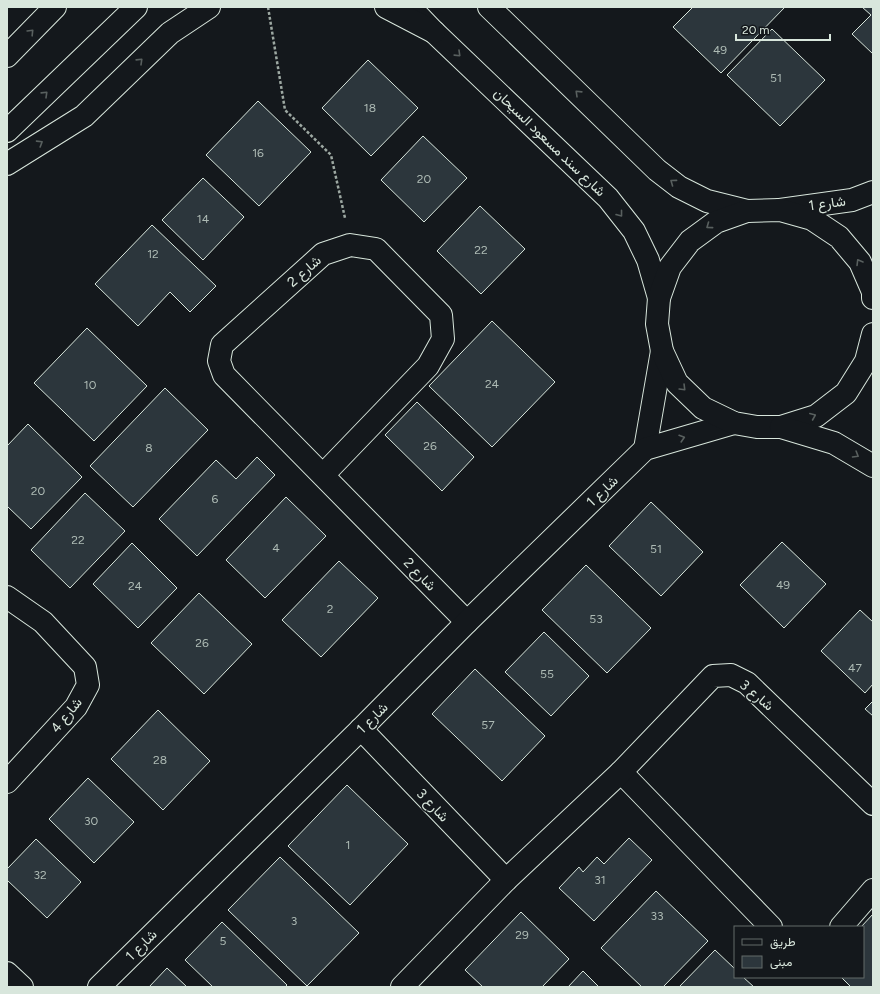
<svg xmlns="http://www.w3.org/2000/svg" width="880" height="994" font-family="Figtree,Vazirmatn,sans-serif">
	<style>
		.building { fill: #2c363c; stroke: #d8e6dc }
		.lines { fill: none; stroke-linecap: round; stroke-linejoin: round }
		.minor-casing { stroke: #d8e6dc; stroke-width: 24 }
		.tertiary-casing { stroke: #d8e6dc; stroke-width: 24 }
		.secondary-casing { stroke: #d8e6dc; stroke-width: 24 }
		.primary-casing { stroke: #d8e6dc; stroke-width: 24 }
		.path { stroke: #9da8a2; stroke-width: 2.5; stroke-dasharray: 3 2; stroke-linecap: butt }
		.minor { stroke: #14181c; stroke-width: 22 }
		.tertiary { stroke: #14181c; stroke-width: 22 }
		.secondary { stroke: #14181c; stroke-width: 22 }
		.primary { stroke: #14181c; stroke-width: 22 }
		.oneway { stroke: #59605f }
		.labels { text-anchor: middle; stroke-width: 3; stroke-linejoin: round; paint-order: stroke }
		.number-label { font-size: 12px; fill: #adbab4 }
		.street-label { font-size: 14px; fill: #d8e6dc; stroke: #14181c }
	</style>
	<rect width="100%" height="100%" fill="#14181c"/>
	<!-- building -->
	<g class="building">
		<polygon points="693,7 785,7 721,73 673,27"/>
		<polygon points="862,7 873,7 873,54 852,34 871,15"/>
		<polygon points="772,29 825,80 780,126 727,75"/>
		<polygon points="368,60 418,108 371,156 322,108"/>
		<polygon points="258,101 311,152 259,206 206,155"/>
		<polygon points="423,136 467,178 424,222 381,180"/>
		<polygon points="203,178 244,217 203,260 162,220"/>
		<polygon points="480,206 525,249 481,294 437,251"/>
		<polygon points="152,225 216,286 190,312 170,292 138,326 95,284"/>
		<polygon points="492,321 555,382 492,447 429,386"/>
		<polygon points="87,328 147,386 94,441 34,383"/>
		<polygon points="165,388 208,430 133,507 90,466"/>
		<polygon points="417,402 474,457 442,491 385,435"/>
		<polygon points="28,424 82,477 31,529 7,506 7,446"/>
		<polygon points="257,457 275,475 197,556 159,519 216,460 236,479"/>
		<polygon points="85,493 125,531 70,588 31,550"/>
		<polygon points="286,497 326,536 265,598 226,560"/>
		<polygon points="651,502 703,552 661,596 609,546"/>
		<polygon points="782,542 826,584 784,628 740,585"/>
		<polygon points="132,543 177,588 138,628 93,584"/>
		<polygon points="339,561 378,598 321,657 282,620"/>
		<polygon points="586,565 651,628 607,673 542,610"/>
		<polygon points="199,593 252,644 204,694 151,643"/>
		<polygon points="860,610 873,622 873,684 865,693 821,651"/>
		<polygon points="544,632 589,676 551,716 505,672"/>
		<polygon points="475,669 545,736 502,781 432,714"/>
		<polygon points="873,701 873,716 865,709"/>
		<polygon points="158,710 210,761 163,810 111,759"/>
		<polygon points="88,778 134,822 94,863 49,819"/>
		<polygon points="347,785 408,844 350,905 288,846"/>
		<polygon points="629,838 652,860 594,921 559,888 579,867 583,872 597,857 604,864"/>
		<polygon points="36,839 81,882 47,918 7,880 7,869"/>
		<polygon points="280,857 359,933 307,986 228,910"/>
		<polygon points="656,891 708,941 663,987 642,987 601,948"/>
		<polygon points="521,912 569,959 542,987 483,987 465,970"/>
		<polygon points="873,914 873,987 851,987 841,977 863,977 863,927 861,927"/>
		<polygon points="222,922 287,985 285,987 213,987 185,960"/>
		<polygon points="715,950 735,969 735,977 743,977 754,987 679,987"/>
		<polygon points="167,968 187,987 149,987"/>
		<polygon points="583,971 599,987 568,987"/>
	</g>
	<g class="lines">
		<defs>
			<g id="minor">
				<polyline points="323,475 428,366 443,339 441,315 376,249 350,245 323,254 222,345 219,361 224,375 467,622"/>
				<polyline points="7,597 43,622 85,667 88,685 76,707 7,782"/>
				<polyline points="361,729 506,880"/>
				<polyline points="621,772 771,927"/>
				<polyline points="841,927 873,890"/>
				<polyline points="7,973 22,987"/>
				<polyline points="402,987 506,880 621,772 713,676 731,675 747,683 873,804"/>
			</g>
			<g id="tertiary">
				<polyline points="780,210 852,200 873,192"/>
				<polyline points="645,449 662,351"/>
				<polyline points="99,987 361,729 467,622 645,449 734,423"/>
			</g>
			<g id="secondary">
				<polyline points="410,7 434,32 608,198 634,231 648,260 659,298"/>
				<polyline points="489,7 657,170 679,187 707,201 747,211"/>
				<polyline points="873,298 873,292 860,262 839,237 812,219 780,210 747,211 716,222 690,241 670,267 659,298 657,324 662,351 677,383 703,408 734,423 757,427 781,427 816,416 846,393 866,361 873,334"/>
				<polyline points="781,427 834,443 873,466"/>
			</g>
			<g id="primary">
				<polyline points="386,7 434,32"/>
				<polyline points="7,56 55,7"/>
				<polyline points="7,131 136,7"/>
				<polyline points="7,164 84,116 170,33 209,7"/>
			</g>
		</defs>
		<!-- minor casing -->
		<use href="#minor" class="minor-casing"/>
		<!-- tertiary casing -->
		<use href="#tertiary" class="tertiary-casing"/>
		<!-- secondary casing -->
		<use href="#secondary" class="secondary-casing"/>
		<!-- primary casing -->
		<use href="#primary" class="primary-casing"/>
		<!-- path -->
		<polyline class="path" points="268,7 285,110 331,155 345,218"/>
		<!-- minor -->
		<use href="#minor" class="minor"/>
		<!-- tertiary -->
		<use href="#tertiary" class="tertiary"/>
		<!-- secondary -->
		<use href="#secondary" class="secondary"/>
		<!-- primary -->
		<use href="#primary" class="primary"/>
	</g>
	<!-- one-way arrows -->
	<defs><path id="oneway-chevron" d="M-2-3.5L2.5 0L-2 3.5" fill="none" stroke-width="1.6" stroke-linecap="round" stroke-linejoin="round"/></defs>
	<g class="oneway">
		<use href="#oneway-chevron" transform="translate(31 32) rotate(-46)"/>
		<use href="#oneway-chevron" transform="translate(458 54) rotate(44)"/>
		<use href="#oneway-chevron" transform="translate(140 61) rotate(-44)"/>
		<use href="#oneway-chevron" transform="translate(578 93) rotate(-136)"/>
		<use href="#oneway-chevron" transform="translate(45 94) rotate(-44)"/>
		<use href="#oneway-chevron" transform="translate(40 143) rotate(-32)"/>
		<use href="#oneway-chevron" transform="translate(673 182) rotate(-144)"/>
		<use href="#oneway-chevron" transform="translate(620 214) rotate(52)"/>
		<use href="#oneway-chevron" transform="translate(709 226) rotate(144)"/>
		<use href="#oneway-chevron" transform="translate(859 262) rotate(-121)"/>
		<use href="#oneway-chevron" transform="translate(683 388) rotate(45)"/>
		<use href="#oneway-chevron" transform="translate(813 416) rotate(-23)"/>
		<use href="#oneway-chevron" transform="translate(682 438) rotate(-17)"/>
		<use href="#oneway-chevron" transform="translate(856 455) rotate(31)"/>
	</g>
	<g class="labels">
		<!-- number labels -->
		<g class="number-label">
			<text x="720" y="54">49</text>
			<text x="776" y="82">51</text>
			<text x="370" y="112">18</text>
			<text x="258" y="157">16</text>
			<text x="424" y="183">20</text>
			<text x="203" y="223">14</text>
			<text x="481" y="254">22</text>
			<text x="153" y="258">12</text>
			<text x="492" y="388">24</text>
			<text x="90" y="389">10</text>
			<text x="430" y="450">26</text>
			<text x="149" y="452">8</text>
			<text x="38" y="495">20</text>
			<text x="215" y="503">6</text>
			<text x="78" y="544">22</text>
			<text x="276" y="552">4</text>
			<text x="656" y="553">51</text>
			<text x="783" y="589">49</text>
			<text x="135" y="590">24</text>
			<text x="330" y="613">2</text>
			<text x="596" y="623">53</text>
			<text x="202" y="647">26</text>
			<text x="855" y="672">47</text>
			<text x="547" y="678">55</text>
			<text x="488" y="729">57</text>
			<text x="160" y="764">28</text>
			<text x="91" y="825">30</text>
			<text x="348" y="849">1</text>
			<text x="40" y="879">32</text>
			<text x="600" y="884">31</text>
			<text x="657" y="920">33</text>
			<text x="294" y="925">3</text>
			<text x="522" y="939">29</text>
			<text x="223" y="945">5</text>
		</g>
		<!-- street labels -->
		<g class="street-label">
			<text transform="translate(550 142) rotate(44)" y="5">شارع سند مسعود السيحان</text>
			<text transform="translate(827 203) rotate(-8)" y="5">شارع 1</text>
			<text transform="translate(304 271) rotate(-41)" y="5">شارع 2</text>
			<text transform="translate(602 491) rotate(-44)" y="5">شارع 1</text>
			<text transform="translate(420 574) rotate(46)" y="5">شارع 2</text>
			<text transform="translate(757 695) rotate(40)" y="5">شارع 3</text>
			<text transform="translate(66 715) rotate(-51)" y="5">شارع 4</text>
			<text transform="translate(372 718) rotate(-45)" y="5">شارع 1</text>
			<text transform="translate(433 805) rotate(46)" y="5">شارع 3</text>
			<text transform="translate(141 945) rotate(-45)" y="5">شارع 1</text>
		</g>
	</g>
	<!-- border -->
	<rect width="880" height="994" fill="none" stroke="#d8e6dc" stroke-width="16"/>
	<!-- legend -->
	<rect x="734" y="926" width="130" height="52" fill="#14181c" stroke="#626a69"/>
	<rect x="742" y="939" width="20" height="6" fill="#14181c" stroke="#626a69"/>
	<text x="770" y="946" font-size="12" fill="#d8e6dc">طريق</text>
	<rect x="742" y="956" width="20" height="12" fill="#2c363c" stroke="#626a69"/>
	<text x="770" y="966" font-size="12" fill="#d8e6dc">مبنى</text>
	<!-- scale -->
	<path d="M736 34v6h94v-6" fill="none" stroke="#d8e6dc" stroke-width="2"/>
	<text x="742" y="34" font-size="12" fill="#d8e6dc" stroke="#14181c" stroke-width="3" paint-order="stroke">20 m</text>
</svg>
